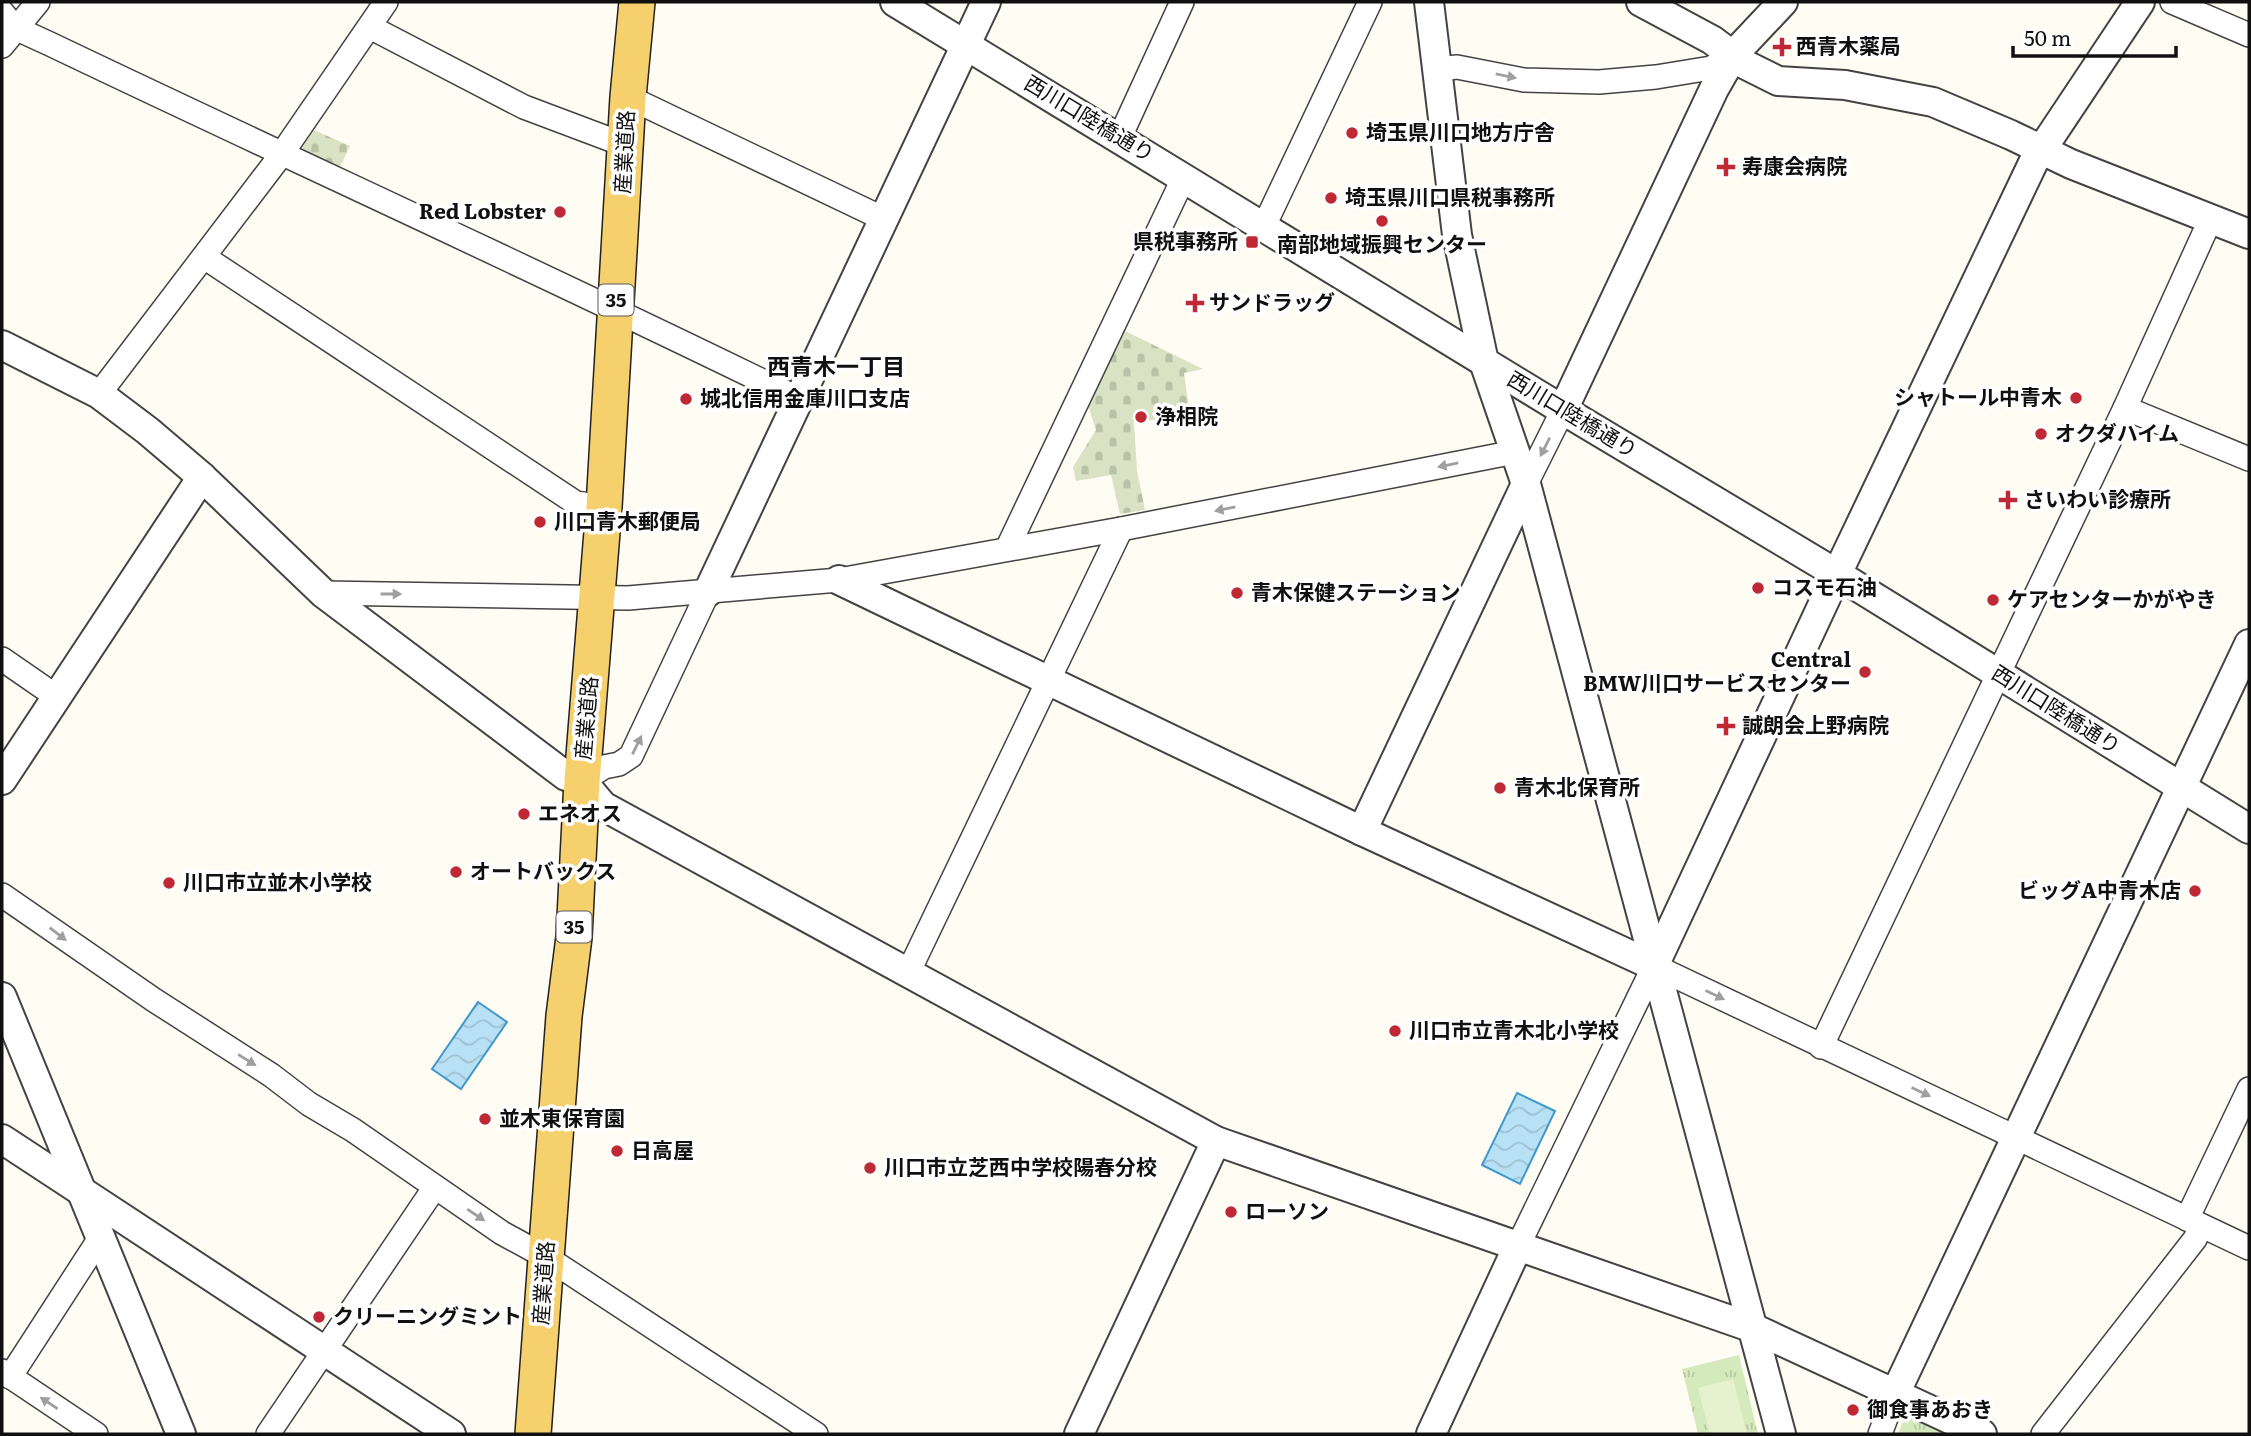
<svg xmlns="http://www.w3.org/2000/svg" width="2251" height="1436" font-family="Literata,'Noto Sans JP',serif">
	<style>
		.cemetery { fill: url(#cemetery-stones) }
		.park { fill: url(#park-tufts) }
		.pitch { fill: #e6f1ce }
		.water { fill: url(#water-waves); stroke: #4099cb; stroke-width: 2 }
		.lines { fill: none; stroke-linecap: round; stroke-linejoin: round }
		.minor-casing { stroke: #434343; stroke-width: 26 }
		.tertiary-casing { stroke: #434343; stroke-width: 32 }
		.primary-casing { stroke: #212121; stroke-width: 38 }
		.minor { stroke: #fff; stroke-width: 23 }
		.tertiary { stroke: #fff; stroke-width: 28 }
		.primary { stroke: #f6d06c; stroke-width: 35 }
		.oneway { fill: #9f9f9f }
		.poi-dot { fill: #bf2935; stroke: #fff; stroke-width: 2.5 }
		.labels { text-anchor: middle; stroke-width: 7; stroke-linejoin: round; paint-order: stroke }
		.shield { fill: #fff; stroke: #585858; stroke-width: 2 }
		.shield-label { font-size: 19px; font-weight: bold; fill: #101010 }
		.poi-label { font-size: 21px; font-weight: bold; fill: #101010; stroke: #fff; text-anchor: start }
		.street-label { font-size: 21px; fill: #101010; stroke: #fff }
		.neighbourhood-label { font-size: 23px; font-weight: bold; fill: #101010; stroke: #fff }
	</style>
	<defs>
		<pattern id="cemetery-stones" width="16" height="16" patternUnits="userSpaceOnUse" patternTransform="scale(1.75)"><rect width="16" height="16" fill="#d9e2c3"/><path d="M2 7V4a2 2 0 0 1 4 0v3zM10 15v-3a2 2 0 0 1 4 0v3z" fill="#b9c1a6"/></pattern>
		<pattern id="park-tufts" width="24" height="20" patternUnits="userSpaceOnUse" patternTransform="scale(1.75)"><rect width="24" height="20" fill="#d5eabc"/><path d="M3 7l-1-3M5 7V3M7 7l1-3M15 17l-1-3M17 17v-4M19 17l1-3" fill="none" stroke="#b6c8a1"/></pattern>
		<pattern id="water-waves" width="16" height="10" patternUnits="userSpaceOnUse" patternTransform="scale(1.75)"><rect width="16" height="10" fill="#b9e1f5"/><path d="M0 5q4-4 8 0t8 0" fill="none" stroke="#9ec0d1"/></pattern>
	</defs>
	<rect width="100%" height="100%" fill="#fffcf3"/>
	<!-- cemetery -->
	<g class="cemetery">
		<polygon points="314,130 350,146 339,169 299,152"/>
		<polygon points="1125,331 1203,369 1184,373 1190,416 1134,422 1137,471 1145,510 1120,514 1111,475 1076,481 1073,467 1096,430 1088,406"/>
	</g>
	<!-- park -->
	<g class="park">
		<polygon points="1739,1355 1758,1434 1698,1434 1682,1369"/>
		<polygon points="1905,1416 1944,1434 1898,1434"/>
	</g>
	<!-- pitch -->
	<polygon class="pitch" points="1733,1379 1747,1434 1710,1434 1698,1388"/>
	<!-- water -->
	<g class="water">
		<polygon points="478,1002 507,1022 461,1089 432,1069"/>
		<polygon points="1517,1093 1555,1111 1520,1184 1482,1165"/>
	</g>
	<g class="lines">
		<defs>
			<g id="minor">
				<polyline points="2172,2 2249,35"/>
				<path d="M2 12 15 28 50 44C299 163 551 277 799 399"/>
				<polyline points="370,27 524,107 625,145"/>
				<polyline points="2,46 38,2"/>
				<polyline points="1439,69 1457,67 1524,80 1599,82 1656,77 1711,68 1734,54"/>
				<polyline points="628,97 884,219"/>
				<polyline points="1120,137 1182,2"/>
				<polyline points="1264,226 1370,2"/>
				<polyline points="204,257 576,503 604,507"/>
				<polyline points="99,394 281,155 386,2"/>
				<polyline points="2125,408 2249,459"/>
				<polyline points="1526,484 1563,410"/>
				<polyline points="1007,549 1184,177"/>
				<polyline points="323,593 628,598 839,580 1121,529 1515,452"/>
				<polyline points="2,659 57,697"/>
				<polyline points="582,781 604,767 619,764 631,756 708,592"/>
				<polyline points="2,895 154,1000 271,1075 309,1104 353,1130 502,1233 546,1257 816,1434"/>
				<polyline points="908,973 1121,529"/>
				<polyline points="1821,1047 2125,408 2211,218"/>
				<polyline points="2187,1219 2249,1089"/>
				<polyline points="1518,1246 1654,966 2249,1248"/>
				<polyline points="2,1371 96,1434"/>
				<polyline points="10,1377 100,1238"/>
				<polyline points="268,1434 435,1187"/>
				<polyline points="1880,1434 1895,1394"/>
				<polyline points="2043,1434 2195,1239 2201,1226"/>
			</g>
			<g id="tertiary">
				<polyline points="895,2 1563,410 1837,574 2249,829"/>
				<polyline points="1429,2 1457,235 1484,362 1526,484 1781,1434"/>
				<polyline points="1641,2 1712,40 1744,64 1778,81 1845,85 1933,102 2011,135 2071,164 2249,234"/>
				<polyline points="2,345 99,394 148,431 202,477 323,593 566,776 582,781 603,806 1216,1141 1753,1328 1982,1434"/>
				<polyline points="1563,410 1714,89 1734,54 1783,2"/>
				<polyline points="839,580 1362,831 1654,966 1837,574 2034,161 2140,2"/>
				<polyline points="708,592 986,2"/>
				<polyline points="2,780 202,477"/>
				<polyline points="1362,831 1526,484"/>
				<polyline points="2,997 181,1434"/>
				<polyline points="2,1139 451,1434"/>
				<polyline points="1895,1394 2249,644"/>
				<polyline points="1079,1434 1216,1141"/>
				<polyline points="1431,1434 1518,1246"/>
			</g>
			<polyline id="primary" points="533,1434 564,1016 574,937 582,781 604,507 628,97 637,2"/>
		</defs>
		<!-- minor casing -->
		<use href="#minor" class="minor-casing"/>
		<!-- tertiary casing -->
		<use href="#tertiary" class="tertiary-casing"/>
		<!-- primary casing -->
		<use href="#primary" class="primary-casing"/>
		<!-- minor -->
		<use href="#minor" class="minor"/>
		<!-- tertiary -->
		<use href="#tertiary" class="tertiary"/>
		<!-- primary -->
		<use href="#primary" class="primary"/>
	</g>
	<!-- one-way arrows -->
	<defs><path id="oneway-solid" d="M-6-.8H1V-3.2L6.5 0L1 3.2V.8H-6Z" transform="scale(1.75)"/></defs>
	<g class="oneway">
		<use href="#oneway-solid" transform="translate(1506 76) rotate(11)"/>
		<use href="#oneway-solid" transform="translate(1545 447) rotate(117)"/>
		<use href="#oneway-solid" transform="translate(1448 465) rotate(169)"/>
		<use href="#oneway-solid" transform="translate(1225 509) rotate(169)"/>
		<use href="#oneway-solid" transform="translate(391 594)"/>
		<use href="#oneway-solid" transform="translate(637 745) rotate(-64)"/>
		<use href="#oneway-solid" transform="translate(58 934) rotate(38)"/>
		<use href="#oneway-solid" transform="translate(1715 995) rotate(26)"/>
		<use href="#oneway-solid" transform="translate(247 1060) rotate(32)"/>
		<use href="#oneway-solid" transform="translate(1921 1092) rotate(25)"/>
		<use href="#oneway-solid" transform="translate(476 1215) rotate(34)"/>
		<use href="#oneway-solid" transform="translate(49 1403) rotate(-146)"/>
	</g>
	<!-- markers -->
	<g class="poi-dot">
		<path d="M1778.5 36.5h7v7h7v7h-7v7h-7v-7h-7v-7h7z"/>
		<circle cx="1352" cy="133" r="7"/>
		<path d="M1722.5 156.5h7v7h7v7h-7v7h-7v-7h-7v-7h7z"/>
		<circle cx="1331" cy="198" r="7"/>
		<circle cx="560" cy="212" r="7"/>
		<circle cx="1382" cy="221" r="7"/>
		<rect x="1245" y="235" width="14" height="14" rx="3.5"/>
		<path d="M1191.5 292.5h7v7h7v7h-7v7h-7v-7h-7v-7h7z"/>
		<circle cx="2076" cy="398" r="7"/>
		<circle cx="686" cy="399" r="7"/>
		<circle cx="1141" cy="417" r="7"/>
		<circle cx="2041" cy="434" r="7"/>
		<path d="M2004.5 489.5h7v7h7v7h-7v7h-7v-7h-7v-7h7z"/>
		<circle cx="540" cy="522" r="7"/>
		<circle cx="1758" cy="588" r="7"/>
		<circle cx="1237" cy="593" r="7"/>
		<circle cx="1993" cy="600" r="7"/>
		<circle cx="1865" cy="672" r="7"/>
		<path d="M1722.5 715.5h7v7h7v7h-7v7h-7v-7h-7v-7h7z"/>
		<circle cx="1500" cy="788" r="7"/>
		<circle cx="524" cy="814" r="7"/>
		<circle cx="456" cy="872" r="7"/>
		<circle cx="169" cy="883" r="7"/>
		<circle cx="2195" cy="891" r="7"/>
		<circle cx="1395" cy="1031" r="7"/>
		<circle cx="485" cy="1119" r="7"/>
		<circle cx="617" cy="1151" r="7"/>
		<circle cx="870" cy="1168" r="7"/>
		<circle cx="1231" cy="1212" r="7"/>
		<circle cx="319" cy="1317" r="7"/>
		<circle cx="1853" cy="1410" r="7"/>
	</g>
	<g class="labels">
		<!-- shield labels -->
		<g class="shield">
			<rect x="598.5" y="284.5" width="35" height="31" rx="5"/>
			<rect x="556.5" y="911.5" width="35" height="31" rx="5"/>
		</g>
		<g class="shield-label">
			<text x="616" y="307">35</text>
			<text x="574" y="934">35</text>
		</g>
		<!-- poi labels -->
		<g class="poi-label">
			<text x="1796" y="54">西青木薬局</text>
			<text x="1366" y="140">埼玉県川口地方庁舎</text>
			<text x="1742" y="174">寿康会病院</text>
			<text x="1345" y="205">埼玉県川口県税事務所</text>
			<text x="546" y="219" text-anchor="end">Red Lobster</text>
			<text x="1238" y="249" text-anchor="end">県税事務所</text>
			<text x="1382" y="252" text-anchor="middle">南部地域振興センター</text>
			<text x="1209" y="310">サンドラッグ</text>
			<text x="2062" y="405" text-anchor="end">シャトール中青木</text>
			<text x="700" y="406">城北信用金庫川口支店</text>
			<text x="1155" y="424">浄相院</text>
			<text x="2055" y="441">オクダハイム</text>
			<text x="2024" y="507">さいわい診療所</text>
			<text x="554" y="529">川口青木郵便局</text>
			<text x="1772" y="595">コスモ石油</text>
			<text x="1251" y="600">青木保健ステーション</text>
			<text x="2007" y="607">ケアセンターかがやき</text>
			<text x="1851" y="667" text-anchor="end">Central<tspan x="1851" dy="24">BMW川口サービスセンター</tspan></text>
			<text x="1742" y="733">誠朗会上野病院</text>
			<text x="1514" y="795">青木北保育所</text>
			<text x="538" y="821">エネオス</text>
			<text x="470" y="879">オートバックス</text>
			<text x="183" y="890">川口市立並木小学校</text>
			<text x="2181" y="898" text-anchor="end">ビッグA中青木店</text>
			<text x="1409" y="1038">川口市立青木北小学校</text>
			<text x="499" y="1126">並木東保育園</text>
			<text x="631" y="1158">日高屋</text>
			<text x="884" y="1175">川口市立芝西中学校陽春分校</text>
			<text x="1245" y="1219">ローソン</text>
			<text x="333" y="1324">クリーニングミント</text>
			<text x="1867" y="1417">御食事あおき</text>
		</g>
		<!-- street labels -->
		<g class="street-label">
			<text transform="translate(1089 119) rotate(31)" y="7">西川口陸橋通り</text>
			<text transform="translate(625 152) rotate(-87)" y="7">産業道路</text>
			<text transform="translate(1572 415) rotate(31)" y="7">西川口陸橋通り</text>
			<text transform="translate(2056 710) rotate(32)" y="7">西川口陸橋通り</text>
			<text transform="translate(587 718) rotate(-85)" y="7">産業道路</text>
			<text transform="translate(544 1283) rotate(-86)" y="7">産業道路</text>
		</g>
		<!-- neighbourhood labels -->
		<g class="neighbourhood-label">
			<text x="836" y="375">西青木一丁目</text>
		</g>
	</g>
	<!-- border -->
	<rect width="2251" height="1436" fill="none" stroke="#101010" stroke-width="7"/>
	<!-- scale -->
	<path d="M2013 46v10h163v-10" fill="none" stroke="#101010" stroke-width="3.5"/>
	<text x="2024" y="46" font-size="21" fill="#101010" stroke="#ffffff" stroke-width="5" paint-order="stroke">50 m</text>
</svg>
